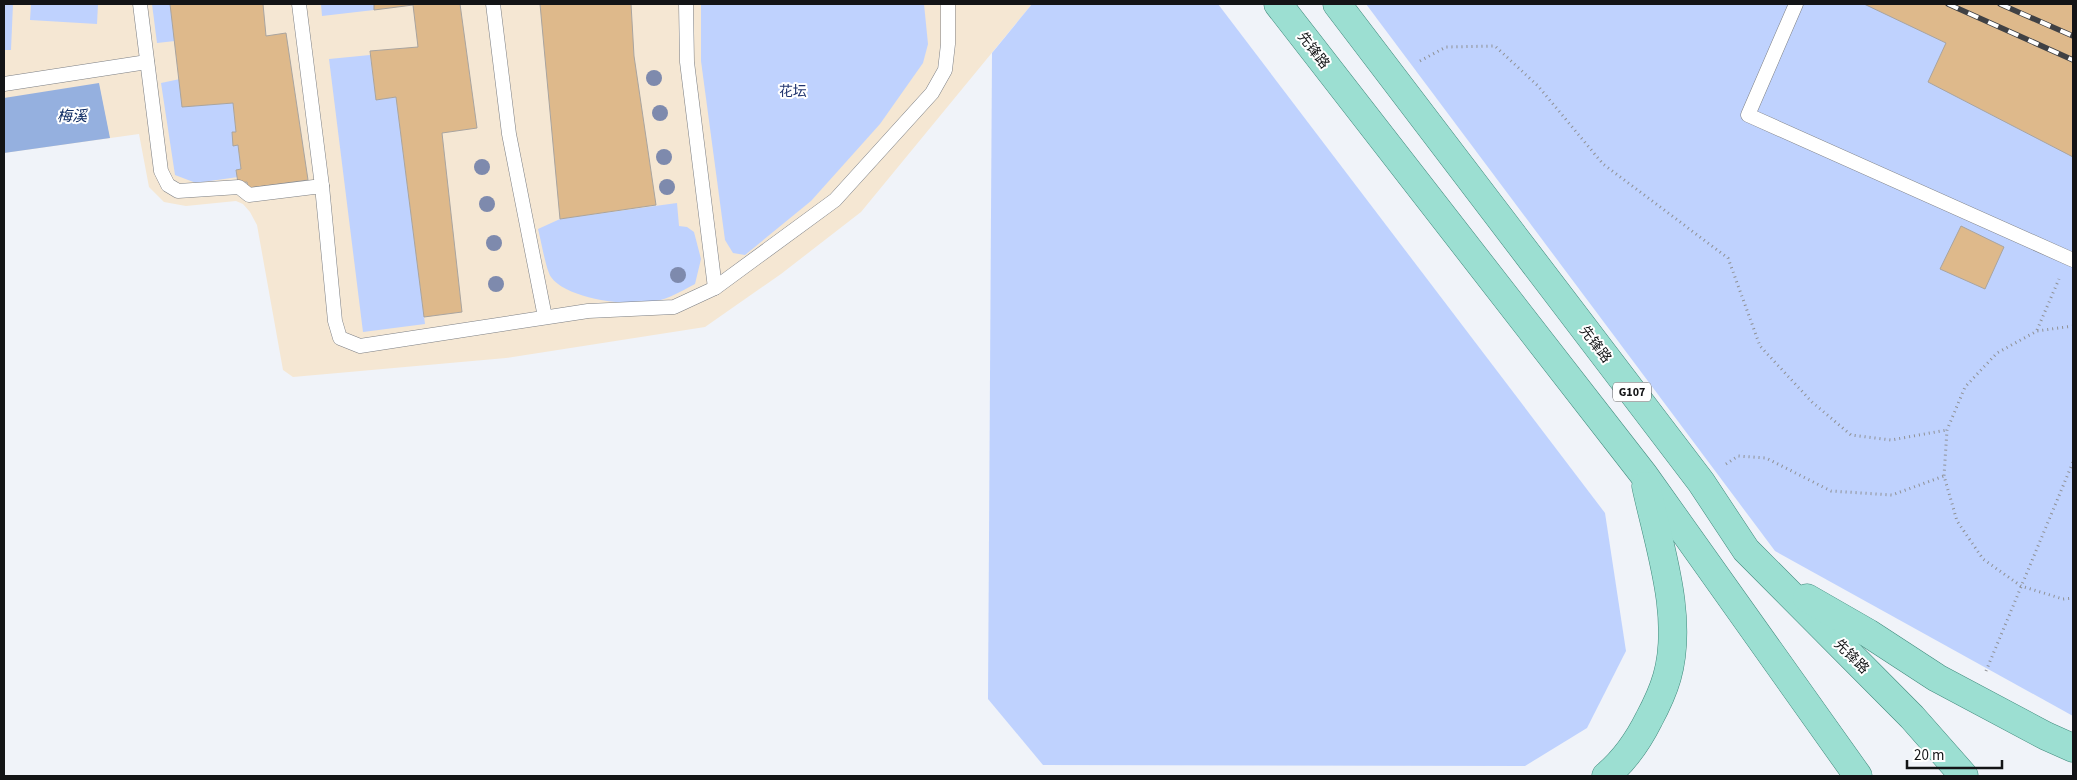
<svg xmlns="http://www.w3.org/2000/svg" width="2077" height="780" font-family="'Source Sans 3','Noto Sans SC',sans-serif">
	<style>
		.education { fill: #f5e7d3 }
		.green { fill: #bfd2fe }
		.water { fill: #95b0df }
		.building { fill: #deb98b; stroke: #a9a49f }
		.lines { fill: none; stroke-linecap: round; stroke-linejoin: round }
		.lane-casing { stroke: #7c7f84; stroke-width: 15 }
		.primary-casing { stroke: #418a7d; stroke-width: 29 }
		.path { stroke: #8f9195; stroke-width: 3; stroke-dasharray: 1 4; stroke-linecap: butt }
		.lane { stroke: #fff; stroke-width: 14 }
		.primary { stroke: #9cdfd2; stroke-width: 28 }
		.rail-casing { stroke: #404144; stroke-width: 5.5 }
		.rail { stroke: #fff; stroke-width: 4; stroke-dasharray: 11; stroke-linecap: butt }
		.tree { fill: #7e8aad }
		.labels { text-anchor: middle; stroke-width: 4; stroke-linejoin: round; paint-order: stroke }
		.shield { fill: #fff; stroke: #5a5a5c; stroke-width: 1 }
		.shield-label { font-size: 12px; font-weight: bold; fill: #131416 }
		.street-label { font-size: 14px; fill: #131416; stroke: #fff }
		.park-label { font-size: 14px; fill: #20346e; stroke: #fff }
		.water-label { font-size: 15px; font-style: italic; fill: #0f2c64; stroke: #fff }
	</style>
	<rect width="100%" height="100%" fill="#f0f3f9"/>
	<!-- education -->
	<polygon class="education" points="4,4 1032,4 861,212 781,274 705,327 506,358 293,377 283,370 257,225 250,212 243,204 236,201 186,206 164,202 149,187 139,134 4,153"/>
	<!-- green -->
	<g class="green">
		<polygon points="4,4 13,4 11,50 4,50"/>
		<polygon points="31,4 98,4 97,24 30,20"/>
		<polygon points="152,4 170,4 175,41 157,43"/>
		<polygon points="321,4 374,4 374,10 322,16"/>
		<polygon points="701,4 924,4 928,44 923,63 880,124 811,201 745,255 733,253 725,240 701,61"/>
		<polygon points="1032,4 1218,4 1605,513 1626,651 1587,728 1525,766 1043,765 988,699 992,53"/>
		<polygon points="1366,4 2073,4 2073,716 1775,551"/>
		<polygon points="370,55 376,99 396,97 425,324 363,332 329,59"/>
		<polygon points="180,79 182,107 233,103 236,132 232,132 233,145 238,145 241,169 236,170 238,177 196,183 175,175 161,83"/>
		<path d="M677 203 679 226 687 227 694 232 701 259 695 284C680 292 663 302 645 303 621 305 566 298 551 277 546 270 541 240 538 229L560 219Z"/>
	</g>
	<!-- water -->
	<polygon class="water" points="99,83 110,138 4,153 4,98"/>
	<!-- building -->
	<g class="building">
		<polygon points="170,4 263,4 266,36 286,33 308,180 248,188 247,182 238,183 236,170 241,169 238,145 233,146 232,132 236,132 233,103 182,107"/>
		<polygon points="374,4 460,4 477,128 442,133 462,312 424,317 396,97 376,100 370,51 418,47 413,5 374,10"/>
		<polygon points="540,4 631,4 634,56 656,205 560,219"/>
		<polygon points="1864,4 2073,4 2073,157 1928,82 1946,43"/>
		<polygon points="1961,226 2004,247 1985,289 1940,269"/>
	</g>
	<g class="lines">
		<defs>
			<g id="lane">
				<polyline points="140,4 161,171 168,185 178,191 239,187 249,195 322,186 335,321 340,338 360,346 588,311 674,307 715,288 835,200 932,93 945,70 948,44 948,4"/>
				<polyline points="299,4 322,186"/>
				<polyline points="493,4 509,134 545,317"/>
				<polyline points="686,4 687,62 715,288"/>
				<polyline points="1796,4 1748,115 2073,260"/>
				<polyline points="4,84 147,62"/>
			</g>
			<g id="primary">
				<polyline points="1278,4 1644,475 1858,776"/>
				<polyline points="1337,4 1701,482 1746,550 1912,717 1964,776"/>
				<polyline points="1807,598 1868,633 1937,678 2046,736 2073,748"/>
				<path d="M1606 776C1625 760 1638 741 1649 719 1656 706 1663 691 1667 677 1684 617 1659 546 1646 486"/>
			</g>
		</defs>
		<!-- lane casing -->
		<use href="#lane" class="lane-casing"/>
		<!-- primary casing -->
		<use href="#primary" class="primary-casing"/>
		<!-- path -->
		<g class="path">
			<polyline points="1420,61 1446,47 1495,46 1538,86 1603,164 1728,258 1760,346 1812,402 1851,435 1891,440 1947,430"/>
			<polyline points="2073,326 2037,331 1997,353 1965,387 1947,430 1944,476 1957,521 1983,559 2021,586 2063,599 2073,598"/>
			<polyline points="2037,330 2059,279"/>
			<polyline points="1726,464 1738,456 1766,458 1831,491 1892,495 1944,476"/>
			<polyline points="1986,671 2073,462"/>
		</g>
		<!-- lane -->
		<use href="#lane" class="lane"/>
		<!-- primary -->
		<use href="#primary" class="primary"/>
		<defs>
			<g id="rail">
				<polyline points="1948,4 2073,60"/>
				<polyline points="2000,4 2073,36"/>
			</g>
		</defs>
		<!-- rail casing -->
		<use href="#rail" class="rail-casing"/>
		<!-- rail -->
		<use href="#rail" class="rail"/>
	</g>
	<!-- trees -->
	<g class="tree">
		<circle cx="654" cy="78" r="8"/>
		<circle cx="660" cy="113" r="8"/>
		<circle cx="664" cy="157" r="8"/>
		<circle cx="482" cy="167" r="8"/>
		<circle cx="667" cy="187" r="8"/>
		<circle cx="487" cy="204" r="8"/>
		<circle cx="494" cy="243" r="8"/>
		<circle cx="678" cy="275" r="8"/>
		<circle cx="496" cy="284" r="8"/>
	</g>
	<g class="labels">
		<!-- shield labels -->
		<rect class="shield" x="1613" y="382.5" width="38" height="19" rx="4"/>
		<g class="shield-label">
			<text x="1632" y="396">G107</text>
		</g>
		<!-- street labels -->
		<g class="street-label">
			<text transform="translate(1314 50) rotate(52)" y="5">先锋路</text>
			<text transform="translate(1596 344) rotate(53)" y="5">先锋路</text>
			<text transform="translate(1852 656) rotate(45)" y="5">先锋路</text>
		</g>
		<!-- park labels -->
		<g class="park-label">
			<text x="793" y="96">花坛</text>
		</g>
		<!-- water labels -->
		<g class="water-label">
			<text x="72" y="121">梅溪</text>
		</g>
	</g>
	<!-- border -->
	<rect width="2077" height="780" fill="none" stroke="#131416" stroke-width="10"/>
	<!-- scale -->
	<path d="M1907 760v8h95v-8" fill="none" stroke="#131416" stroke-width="2.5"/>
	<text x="1914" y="760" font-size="15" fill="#131416" stroke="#ffffff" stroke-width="4" paint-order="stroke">20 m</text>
</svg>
